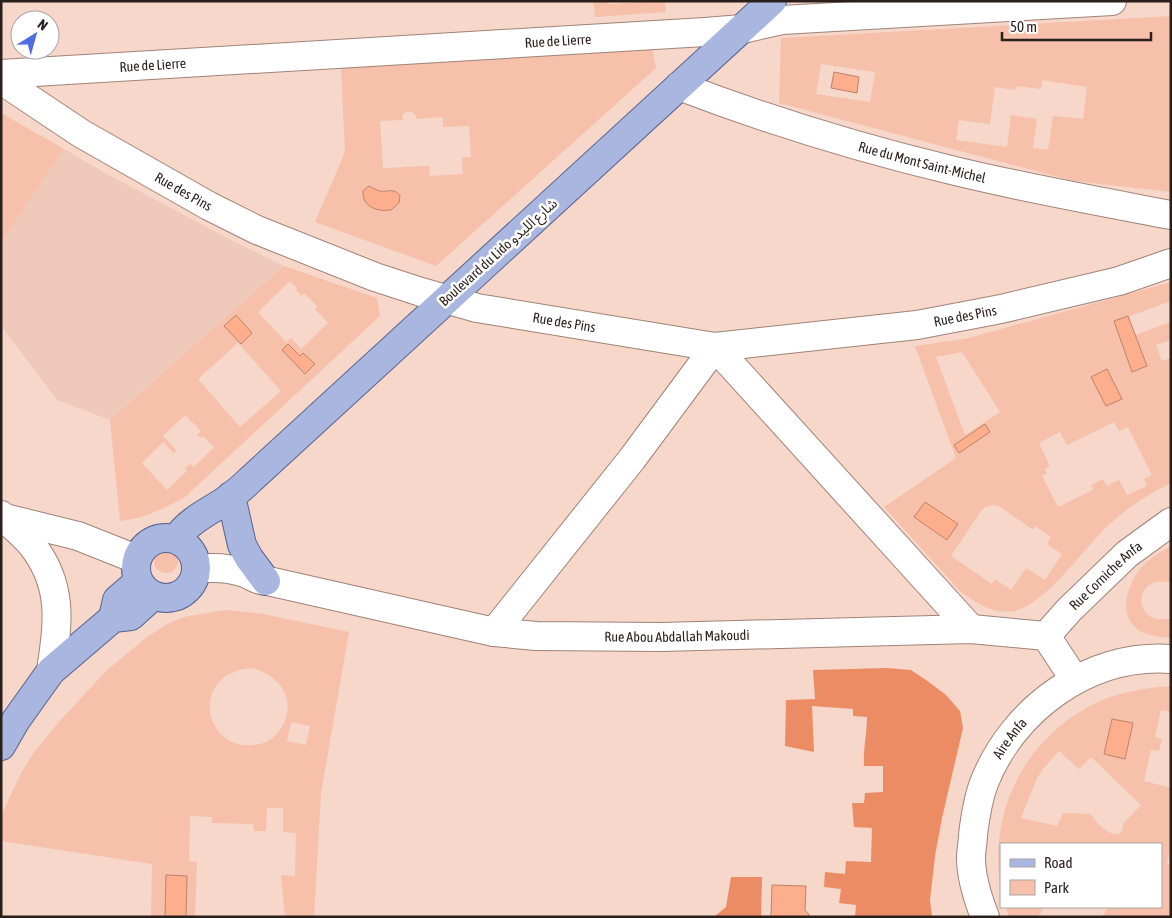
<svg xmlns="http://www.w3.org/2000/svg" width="1172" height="918" font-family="'Asap Condensed','Noto Sans Arabic',sans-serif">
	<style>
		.built { fill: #efc9b9 }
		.green { fill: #f6c0aa; fill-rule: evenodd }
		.forest { fill: #eb8c64 }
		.water { fill: #fcae8d; stroke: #bd836a }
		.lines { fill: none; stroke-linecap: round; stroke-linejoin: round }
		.minor-casing { stroke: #a08378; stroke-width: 30 }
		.major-casing { stroke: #56628e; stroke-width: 30 }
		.minor { stroke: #fff; stroke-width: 28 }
		.major { stroke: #a8b6e0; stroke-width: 28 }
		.labels { text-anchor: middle; stroke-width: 5; stroke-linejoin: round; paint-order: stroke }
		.street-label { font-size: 14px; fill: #2a1f1a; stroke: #fff }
	</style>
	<rect width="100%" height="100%" fill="#f6d7ca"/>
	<!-- built -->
	<polygon class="built" points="64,149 105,173 235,242 284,266 110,420 57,400 1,326 1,243"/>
	<!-- green -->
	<g class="green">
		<polygon points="593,1 607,1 608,4 665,1 666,12 595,17"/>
		<path d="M1171 16V192L1074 181 779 103 781 38ZM821 64 875 72 870 102 816 94ZM1042 80 1087 87 1083 119 1053 116 1048 150 1033 148 1037 119 1011 115 1007 147 956 140 959 120 990 124 995 87 1015 90 1016 86 1041 89Z"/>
		<path d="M652 48 656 68 436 266 315 222 345 152 341 68ZM406 112H412L416 115V119L443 117V127L469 126 471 157H462L463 174 430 176 429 166 383 168 380 121 403 120 402 115ZM372 187 379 191 391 190 380 211 369 206Z"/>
		<polygon points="1,113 64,149 1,243"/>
		<path d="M284 266 377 298 380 316 185 497C163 509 145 518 120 521L110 420ZM290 281 297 288 296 290 301 296 304 293 317 306 315 309 328 323 301 349 291 338 286 342 258 312ZM238 343 281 391 240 427 198 379ZM185 415 201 431 197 435 201 438 203 436 214 447 194 467 190 464 185 468 187 471 167 490 142 463 163 442 174 453 176 450 163 436Z"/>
		<path d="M1171 282V301L1114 322 1147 366 1135 335 1171 322V340L1156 345 1162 361 1171 358V483C1149 494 1128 507 1110 524 1084 547 1048 603 1014 611 994 615 977 603 961 592L884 507 956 458 915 346 965 339ZM962 352 1000 412 965 435 936 357ZM1114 422 1119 431 1128 427 1152 475 1144 479 1147 486 1127 495 1119 480 1107 486 1103 479 1091 485 1093 490 1058 507 1042 476 1047 473 1045 469 1050 466 1039 443 1060 432 1067 445ZM985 424 990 431 959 452 954 445ZM994 505 999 506 1033 530 1035 526 1051 537 1047 544 1062 554 1045 580 1026 568 1011 590 995 579 992 584 951 556 981 511 985 507Z"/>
		<path d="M1171 546V582C1164 582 1157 580 1151 584 1138 590 1138 610 1151 617 1157 620 1164 619 1171 619V638C1162 637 1152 636 1144 633 1117 621 1125 588 1140 569 1148 559 1160 552 1171 546Z"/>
		<circle cx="166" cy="561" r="12"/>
		<path d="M225 610 263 614 349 632 321 793 314 917H285L281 875 295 876 296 833 283 832V808H267L266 831H254L253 824 212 823V817L190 816 189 861 197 862 195 917H186L187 876 166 875 165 917H151L152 864 1 841V816L21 773 35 751 59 722 106 671 146 638 167 624 184 617ZM252 668C278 675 297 697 283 725 279 734 269 742 260 744 204 757 186 673 252 668ZM291 722 310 726 306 745 287 741Z"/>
		<path d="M1171 686V712L1161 710 1155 737 1162 739 1159 751 1151 750 1144 781 1171 788V845L1167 864 1171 865V917H1102L1108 907H1161V844H1001V892C987 812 1025 735 1100 701 1123 691 1147 688 1171 686ZM1059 751 1079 769 1091 757 1141 805 1123 824 1122 831 1119 834C1106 835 1098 823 1090 814L1063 813 1057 826 1021 818 1037 778 1043 769Z"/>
		<polygon points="1006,907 1044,907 1038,917 1009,917"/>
	</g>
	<!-- forest -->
	<g class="forest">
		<path d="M886 668 911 670 926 680 946 695 960 711 963 728 942 818 935 856 930 900 932 917H855L856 905 839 903 841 889 824 887 825 872 845 874 846 861 871 862 872 828 854 827 852 803H864L865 793 883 792V766H864C863 749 867 734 867 717L853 716V709L812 706 814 752 785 746 786 700 815 699 813 670Z"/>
		<polygon points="731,877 762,877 761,917 714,917 726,907"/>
	</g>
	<!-- water -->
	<g class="water">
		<polygon points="834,72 859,77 857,93 831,88"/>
		<path d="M369 186C372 187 374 189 377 190 385 194 394 186 400 196L399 203 391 210C377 212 362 207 363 191Z"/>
		<polygon points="236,315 252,333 241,344 224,326"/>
		<polygon points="1128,316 1147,366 1132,372 1114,321"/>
		<polygon points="288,344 300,356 303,353 315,364 305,374 282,350"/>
		<polygon points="1107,369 1122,399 1106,406 1091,377"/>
		<polygon points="985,424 990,432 959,453 954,445"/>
		<polygon points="925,502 958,524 947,540 914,517"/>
		<polygon points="1112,719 1133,723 1125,759 1104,754"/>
		<polygon points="166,875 187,876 186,917 165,917"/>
		<polygon points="772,885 806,886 805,910 811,917 817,917 771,917"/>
	</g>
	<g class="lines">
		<defs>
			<g id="minor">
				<path id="s1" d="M1 74 705 32 742 29 782 20 1112 1"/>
				<path id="s2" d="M1 80 82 134 209 206 257 230 375 277 421 292 477 308 715 347 917 325 1001 309 1119 281 1171 263"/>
				<path id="s3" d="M679 86C768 120 859 148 951 170 1024 188 1097 201 1171 215"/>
				<path d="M1 515C11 525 23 534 32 545 64 586 58 623 51 671"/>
				<polyline points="5,518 78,536 136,559"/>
				<path id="s4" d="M196 569C212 567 230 568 245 573 254 577 258 581 268 581L494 632 536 636 661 637 971 629 1046 636 1075 680"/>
				<polyline points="494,632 632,459 715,347 971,629"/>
				<path id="s5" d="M1046 636 1069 610 1127 554 1171 522"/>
				<path id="s6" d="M985 917C978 899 971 877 971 858 971 850 973 842 973 835 975 818 978 799 984 783 1013 709 1089 653 1171 659"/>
			</g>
			<g id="major">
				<polyline points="231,496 242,545 249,558 266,581"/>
				<circle cx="166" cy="568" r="30"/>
				<path d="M176 539C188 522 204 514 222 503 232 496 242 488 250 480L772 1"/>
				<polyline points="113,618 117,600 138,582"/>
				<polyline points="1,746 16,720 51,671 113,618 131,616 153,596"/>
			</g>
		</defs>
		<!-- minor casing -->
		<use href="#minor" class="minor-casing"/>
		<!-- major casing -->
		<use href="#major" class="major-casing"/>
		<!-- minor -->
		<use href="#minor" class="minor"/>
		<!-- major -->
		<use href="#major" class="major"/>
	</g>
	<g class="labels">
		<!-- street labels -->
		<g class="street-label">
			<text dy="5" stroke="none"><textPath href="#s1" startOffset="558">Rue de Lierre</textPath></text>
			<text dy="5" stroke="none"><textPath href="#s1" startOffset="152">Rue de Lierre</textPath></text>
			<text dy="5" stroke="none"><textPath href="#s3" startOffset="255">Rue du Mont Saint-Michel</textPath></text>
			<text dy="5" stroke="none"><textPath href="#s2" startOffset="214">Rue des Pins</textPath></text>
			<text transform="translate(498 252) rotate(-42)" y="5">Boulevard du Lido شارع الليدو</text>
			<text dy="5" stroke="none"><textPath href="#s2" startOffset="1024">Rue des Pins</textPath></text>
			<text dy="5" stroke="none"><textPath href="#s2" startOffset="619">Rue des Pins</textPath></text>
			<text dy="5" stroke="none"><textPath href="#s5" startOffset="85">Rue Corniche Anfa</textPath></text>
			<text dy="5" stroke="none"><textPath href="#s4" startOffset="489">Rue Abou Abdallah Makoudi</textPath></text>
			<text dy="5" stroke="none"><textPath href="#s6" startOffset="189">Aire Anfa</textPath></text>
		</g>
	</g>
	<!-- border -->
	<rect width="1172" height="918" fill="none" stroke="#2a1f1a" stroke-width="5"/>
	<!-- legend -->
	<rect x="1000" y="843" width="162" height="65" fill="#ffffff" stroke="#aaa5a3"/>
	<rect x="1010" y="859" width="25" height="8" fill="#a8b6e0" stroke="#aaa5a3"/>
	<text x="1044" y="868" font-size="15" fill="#2a1f1a">Road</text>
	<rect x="1010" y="880" width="25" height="15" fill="#f6c0aa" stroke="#aaa5a3"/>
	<text x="1044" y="893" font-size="15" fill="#2a1f1a">Park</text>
	<!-- north arrow -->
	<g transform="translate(35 35) rotate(37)"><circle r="24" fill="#ffffff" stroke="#aaa5a3"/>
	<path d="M0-4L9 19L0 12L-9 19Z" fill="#4f6ee2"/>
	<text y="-8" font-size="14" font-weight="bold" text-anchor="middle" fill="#2a1f1a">N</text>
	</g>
	<!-- scale -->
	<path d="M1002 32v8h149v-8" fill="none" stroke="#2a1f1a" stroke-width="2.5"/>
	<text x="1010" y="32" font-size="15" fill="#2a1f1a" stroke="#ffffff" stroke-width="4" paint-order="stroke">50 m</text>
</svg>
